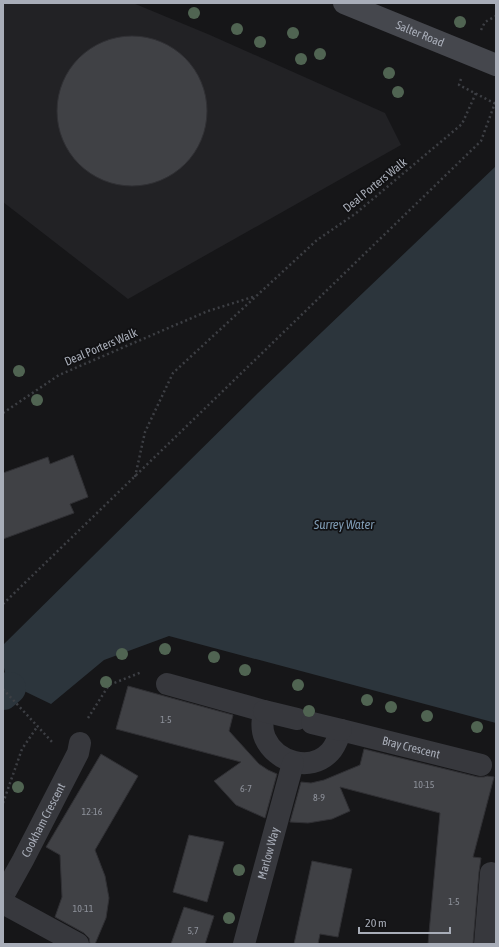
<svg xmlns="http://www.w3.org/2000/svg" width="499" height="947" font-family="'Asap Condensed',sans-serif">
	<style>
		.built { fill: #222225 }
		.water { fill: #2c353c }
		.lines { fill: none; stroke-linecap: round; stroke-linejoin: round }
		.canal { stroke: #2c353c; stroke-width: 32 }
		.building { fill: #404145; stroke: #303034 }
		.path { stroke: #3d3f44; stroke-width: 2.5; stroke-dasharray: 2 3; stroke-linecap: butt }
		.minor { stroke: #37383d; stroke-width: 22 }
		.secondary { stroke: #45474d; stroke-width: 22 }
		.tree { fill: #506452 }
		.labels { text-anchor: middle; stroke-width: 3.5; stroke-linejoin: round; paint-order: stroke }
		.number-label { font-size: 10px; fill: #8e929b }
		.street-label { font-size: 12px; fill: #a8adb8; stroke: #111113 }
		.water-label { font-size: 13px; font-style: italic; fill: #7f9bb3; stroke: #111113 }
	</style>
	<rect width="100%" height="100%" fill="#161618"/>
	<!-- built -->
	<polygon class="built" points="3,3 133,3 210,35 385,113 401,145 128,299 3,202"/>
	<!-- water -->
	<polygon class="water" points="496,166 496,723 169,636 104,660 51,704 24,691 18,696 3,679 3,674 5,672 3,664 3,645 258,393"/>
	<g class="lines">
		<!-- canal -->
		<polyline class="canal" points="3,694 10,688"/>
	</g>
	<!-- building -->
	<g class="building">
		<circle cx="132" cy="111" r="75"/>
		<polygon points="73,455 88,497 70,504 74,513 3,539 3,473 48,457 50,464"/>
		<polygon points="128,686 233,715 229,731 259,764 268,770 277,774 265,818 236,805 214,781 241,762 116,729"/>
		<polygon points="364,749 478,777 484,777 487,776 494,777 473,857 481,858 479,872 473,944 428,944 440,813 340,787 350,811 332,819 308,823 290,822 301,782 311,783 324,780 360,765"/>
		<polygon points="101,754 138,776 95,850 105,876 109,898 106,918 95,944 90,944 89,938 84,933 55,917 62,897 60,855 46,847"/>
		<polygon points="189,835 224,842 207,902 173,892"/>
		<polygon points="312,861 352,869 338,937 320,934 318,944 294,944"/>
		<polygon points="184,907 214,916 205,944 171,944"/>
	</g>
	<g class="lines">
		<!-- path -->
		<g class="path">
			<polyline points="481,30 485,22 496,16"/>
			<polyline points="461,79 459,85 496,104"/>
			<polyline points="3,413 59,375 208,311 256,296"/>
			<polyline points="135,477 145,432 173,373 317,240 355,214 462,124 476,93"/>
			<polyline points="3,604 481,141 495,103"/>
			<polyline points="3,689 53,743"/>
			<polyline points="88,718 109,685 142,672"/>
			<polyline points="3,803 22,749 37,727"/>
		</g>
		<!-- minor -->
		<g class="minor">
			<path id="s1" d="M167 684 264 711C262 720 261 729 265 738 276 762 310 773 330 752 336 746 338 738 341 730L481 765"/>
			<polyline points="264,711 297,719"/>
			<polyline points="312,723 341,730"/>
			<path id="s2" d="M3 896 23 860 78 753 80 743"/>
			<polyline points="3,903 78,944"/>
			<path id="s3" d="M244 944 293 763"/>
			<polyline points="485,944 491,873"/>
		</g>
		<!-- secondary -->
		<path class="secondary" id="s4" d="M344 3 496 65"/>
	</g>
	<!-- trees -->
	<g class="tree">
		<circle cx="194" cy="13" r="6"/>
		<circle cx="460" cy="22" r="6"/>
		<circle cx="237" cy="29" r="6"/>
		<circle cx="293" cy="33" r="6"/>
		<circle cx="260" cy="42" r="6"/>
		<circle cx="320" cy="54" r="6"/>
		<circle cx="301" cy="59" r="6"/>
		<circle cx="389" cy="73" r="6"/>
		<circle cx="398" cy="92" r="6"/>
		<circle cx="19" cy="371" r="6"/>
		<circle cx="37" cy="400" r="6"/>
		<circle cx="165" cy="649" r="6"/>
		<circle cx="122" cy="654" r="6"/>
		<circle cx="214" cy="657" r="6"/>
		<circle cx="245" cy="670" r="6"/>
		<circle cx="106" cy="682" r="6"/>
		<circle cx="298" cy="685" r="6"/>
		<circle cx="367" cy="700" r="6"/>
		<circle cx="391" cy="707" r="6"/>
		<circle cx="309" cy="711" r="6"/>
		<circle cx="427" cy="716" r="6"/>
		<circle cx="477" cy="727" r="6"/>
		<circle cx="18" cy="787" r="6"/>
		<circle cx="239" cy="870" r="6"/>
		<circle cx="229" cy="918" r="6"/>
	</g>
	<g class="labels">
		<!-- number labels -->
		<g class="number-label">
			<text x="166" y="723">1-5</text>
			<text x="424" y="788">10-15</text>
			<text x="246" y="792">6-7</text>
			<text x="319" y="801">8-9</text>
			<text x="92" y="815">12-16</text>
			<text x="454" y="905">1-5</text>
			<text x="83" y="912">10-11</text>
			<text x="193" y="934">5,7</text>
		</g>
		<!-- street labels -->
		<g class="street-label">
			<text dy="4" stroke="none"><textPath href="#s4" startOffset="82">Salter Road</textPath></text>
			<text transform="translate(375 185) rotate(-39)" y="4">Deal Porters Walk</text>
			<text transform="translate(101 347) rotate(-23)" y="4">Deal Porters Walk</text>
			<text dy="4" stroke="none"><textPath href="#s1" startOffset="303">Bray Crescent</textPath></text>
			<text dy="4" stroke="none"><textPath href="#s2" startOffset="86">Cookham Crescent</textPath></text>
			<text dy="4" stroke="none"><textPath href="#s3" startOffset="94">Marlow Way</textPath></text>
		</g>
		<!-- water labels -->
		<g class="water-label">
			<text x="344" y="529">Surrey Water</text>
		</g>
	</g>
	<!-- border -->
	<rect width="499" height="947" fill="none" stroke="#a8adb8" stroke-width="8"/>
	<!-- scale -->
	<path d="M359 927v6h91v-6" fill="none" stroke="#a8adb8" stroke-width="2"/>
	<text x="365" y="927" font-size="12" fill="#a8adb8" stroke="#111113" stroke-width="3" paint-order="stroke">20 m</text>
</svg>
